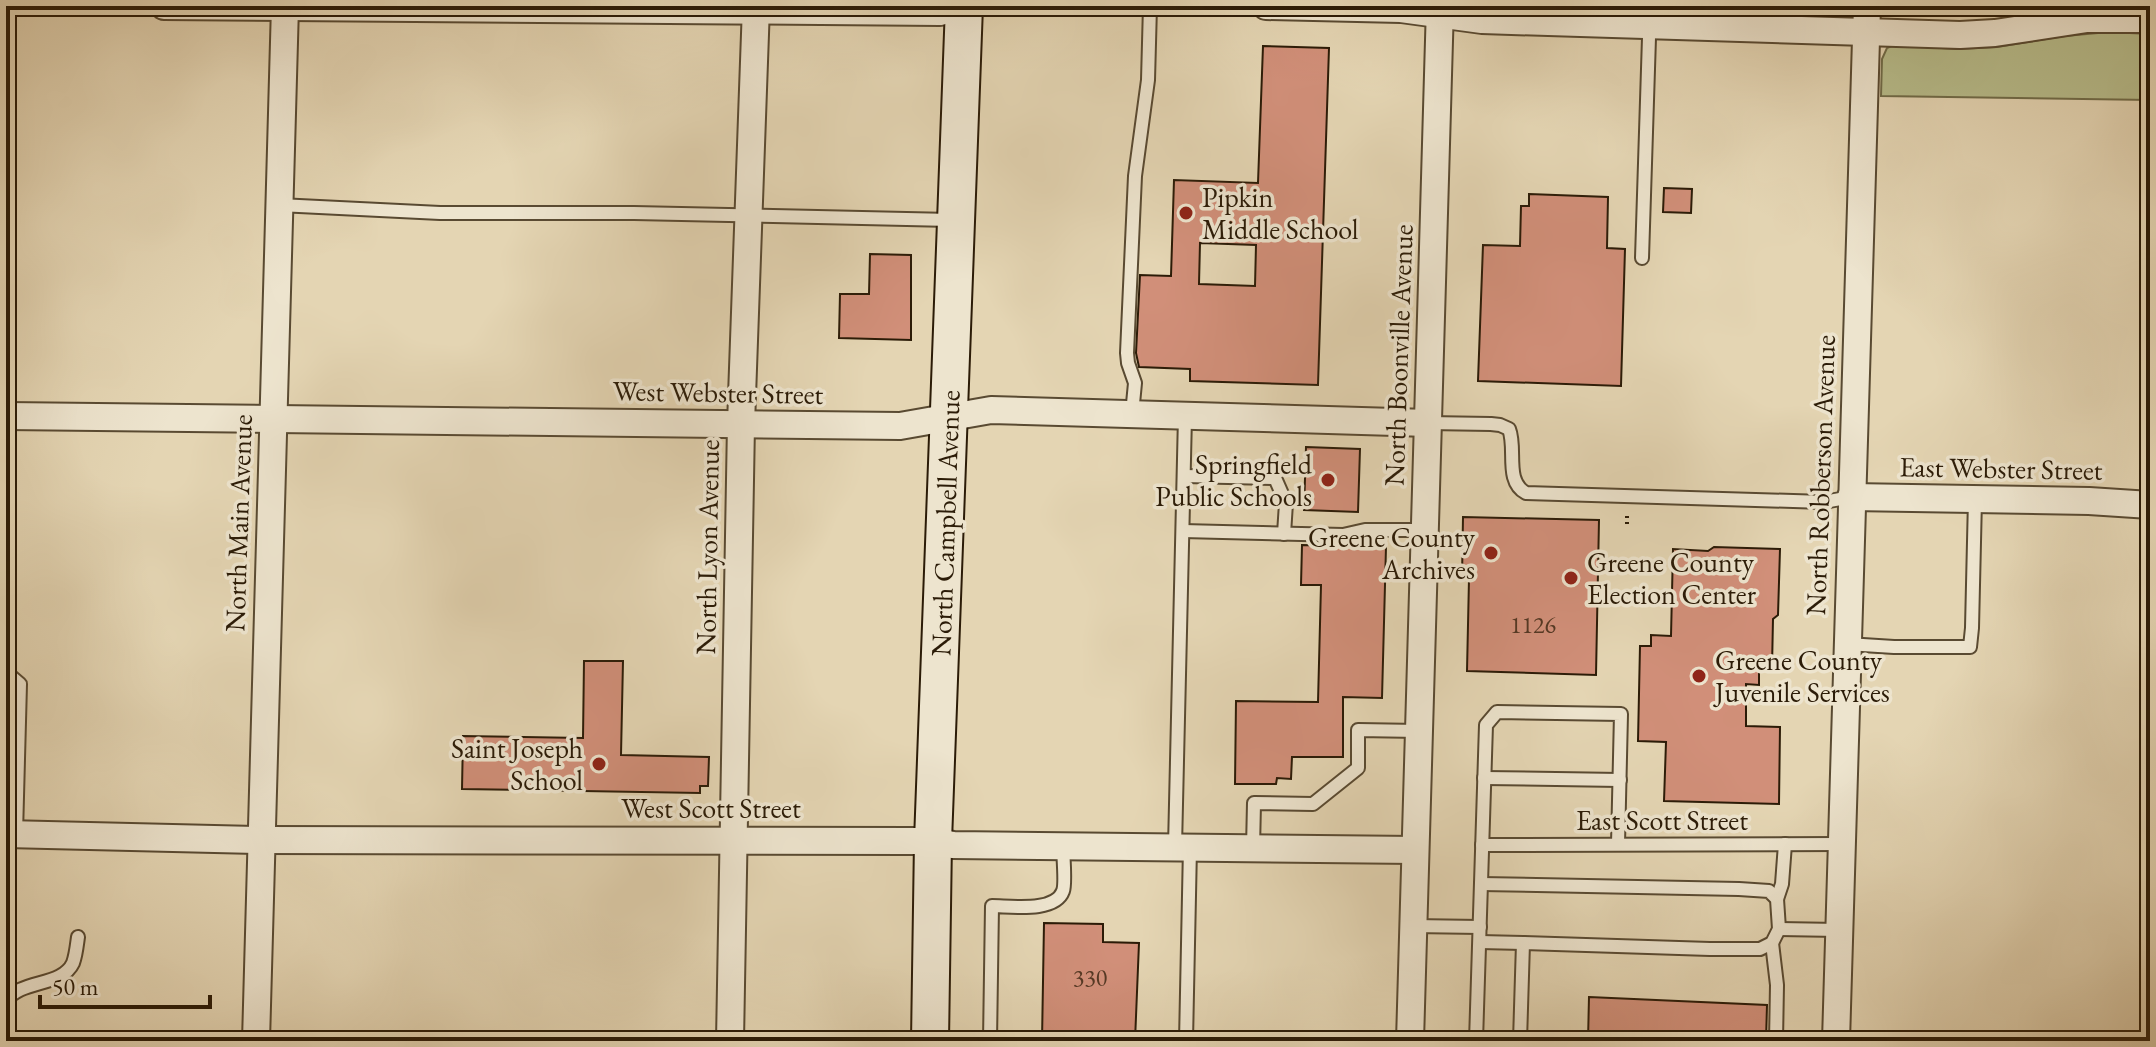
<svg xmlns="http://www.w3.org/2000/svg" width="2156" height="1047" font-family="'EB Garamond',serif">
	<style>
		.green { fill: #b7bc8b; stroke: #716c49; stroke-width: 2 }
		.building { fill: #d18f79; stroke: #2b1b07; stroke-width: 2; fill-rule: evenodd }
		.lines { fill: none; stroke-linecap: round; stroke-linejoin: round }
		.lane-casing { stroke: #594a32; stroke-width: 16 }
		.street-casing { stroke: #594a32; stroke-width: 30 }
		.secondary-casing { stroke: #2b1b07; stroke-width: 40 }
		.path { stroke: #2b1b07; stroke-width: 4; stroke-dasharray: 2 4; stroke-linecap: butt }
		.lane { stroke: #ede4ce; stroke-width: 12 }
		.street { stroke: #ede4ce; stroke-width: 26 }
		.secondary { stroke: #ede4ce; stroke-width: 36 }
		.poi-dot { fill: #8f2418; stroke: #ede4ce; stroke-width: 3 }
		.labels { text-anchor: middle; stroke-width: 7; stroke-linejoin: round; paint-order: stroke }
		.number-label { font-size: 24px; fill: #543824 }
		.poi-label { font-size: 28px; fill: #2b1b07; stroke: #ede4ce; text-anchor: start }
		.street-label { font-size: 28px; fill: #2b1b07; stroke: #ede4ce }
	</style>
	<rect width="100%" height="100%" fill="#e4d5b3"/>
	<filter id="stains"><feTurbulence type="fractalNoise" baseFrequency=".0025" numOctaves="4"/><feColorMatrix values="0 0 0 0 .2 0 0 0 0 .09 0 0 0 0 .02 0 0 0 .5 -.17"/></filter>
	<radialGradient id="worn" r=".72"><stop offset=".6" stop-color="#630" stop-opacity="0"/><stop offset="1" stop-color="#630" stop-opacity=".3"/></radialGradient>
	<!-- green -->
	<polygon class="green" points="2109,32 2150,34 2150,100 1881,96 1882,59 1887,48 1894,45 1957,49 1997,47 2065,36"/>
	<!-- building -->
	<g class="building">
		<path d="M1263 46 1329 48 1318 385 1190 381V369L1139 367 1136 353 1140 275 1171 276 1174 180 1258 183ZM1200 243 1256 245 1255 286 1199 284Z"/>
		<polygon points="1664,188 1692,189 1691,213 1663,212"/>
		<polygon points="1529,194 1608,197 1607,248 1625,249 1621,386 1478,381 1483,245 1520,246 1521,206 1529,206"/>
		<polygon points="870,254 911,255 911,340 839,338 840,294 869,294"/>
		<polygon points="1306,447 1360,449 1358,512 1304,510"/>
		<polygon points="1463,517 1599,520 1596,675 1467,671 1469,579 1462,579"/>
		<polygon points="1302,545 1386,547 1382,698 1343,697 1343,757 1292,757 1291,779 1277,778 1276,784 1235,784 1236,701 1318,702 1321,585 1301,585"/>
		<polygon points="1714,547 1780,549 1778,615 1773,619 1772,668 1759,668 1759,685 1746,684 1746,726 1780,727 1779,804 1664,801 1666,742 1638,741 1640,646 1651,646 1651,635 1671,636 1673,549 1708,551"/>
		<polygon points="584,661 623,661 621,755 709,757 708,786 700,786 700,793 462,789 463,736 583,738"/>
		<polygon points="1044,923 1103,924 1103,942 1139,943 1135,1041 1042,1041"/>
		<polygon points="1589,997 1767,1005 1766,1041 1588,1041"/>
	</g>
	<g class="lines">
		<defs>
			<g id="lane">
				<polyline points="279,205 440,213 634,213 951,220"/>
				<polyline points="1642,258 1650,6"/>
				<polyline points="1132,414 1135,383 1128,363 1127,353 1135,176 1148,80 1150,6"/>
				<path d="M1428 423 1491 424 1500 425 1509 429C1517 449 1504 481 1526 493L1824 502 1851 497"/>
				<polyline points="1184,476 1275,478 1286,503 1284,534"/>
				<polyline points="1183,531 1343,535 1365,530 1425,530"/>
				<polyline points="1847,644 1894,647 1970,647 1972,628 1975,499"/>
				<polyline points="6,672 20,684 16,834"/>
				<polyline points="1484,778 1620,780"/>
				<polyline points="1482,845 1841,844"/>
				<polyline points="1175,847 1185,416"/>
				<polyline points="1253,848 1254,803 1313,804 1358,768 1358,730 1419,731"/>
				<polyline points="1481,884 1739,889 1769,891 1777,899 1779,929 1772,943 1760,949 1710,949 1523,943 1520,1041"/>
				<polyline points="1777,899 1782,884 1785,844"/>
				<polyline points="1413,926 1480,927"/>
				<polyline points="1779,929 1839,930"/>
				<polyline points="1480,942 1523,943"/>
				<polyline points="1772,943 1777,985 1776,1041"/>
				<path d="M6 1001C21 979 62 987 73 963 76 955 77 944 78 937"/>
				<path d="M990 1041 992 906C1010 906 1055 913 1063 891 1066 884 1063 855 1063 846"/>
				<polyline points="1186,1041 1190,847"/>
				<polyline points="1476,1041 1486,725 1497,712 1621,714 1618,844"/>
			</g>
			<g id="street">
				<polyline points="164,6 940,12 960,6"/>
				<polyline points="1266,6 1401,9 1482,20 1960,35 1995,33 2087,19 2150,19"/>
				<polyline points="6,416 900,426 991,410 1428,423"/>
				<polyline points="1851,497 2089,501 2150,505"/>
				<polyline points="6,834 261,840 911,841 933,841 953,845 1415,850"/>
				<polyline points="256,1041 285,6"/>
				<polyline points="730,1041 741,424 756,6"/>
				<polyline points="1410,1041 1440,6"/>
				<polyline points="1836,1041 1867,6"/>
			</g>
			<polyline id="secondary" points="930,1041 933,841 964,6"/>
		</defs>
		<!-- lane casing -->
		<use href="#lane" class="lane-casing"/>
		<!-- street casing -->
		<use href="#street" class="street-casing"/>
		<!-- secondary casing -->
		<use href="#secondary" class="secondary-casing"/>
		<!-- path -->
		<polyline class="path" points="1627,516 1627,525"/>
		<!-- lane -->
		<use href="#lane" class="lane"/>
		<!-- street -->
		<use href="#street" class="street"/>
		<!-- secondary -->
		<use href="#secondary" class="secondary"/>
	</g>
	<!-- markers -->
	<g class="poi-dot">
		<circle cx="1186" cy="213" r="8"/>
		<circle cx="1328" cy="480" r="8"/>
		<circle cx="1491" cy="553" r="8"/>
		<circle cx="1571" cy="578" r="8"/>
		<circle cx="1699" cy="676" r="8"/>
		<circle cx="599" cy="764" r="8"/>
	</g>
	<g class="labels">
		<!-- number labels -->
		<g class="number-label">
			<text x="1533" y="633">1126</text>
			<text x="1090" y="986">330</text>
		</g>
		<!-- poi labels -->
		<g class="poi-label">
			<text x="1202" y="207">Pipkin<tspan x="1202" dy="32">Middle School</tspan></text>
			<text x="1312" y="474" text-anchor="end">Springfield<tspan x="1312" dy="32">Public Schools</tspan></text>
			<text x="1475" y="547" text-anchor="end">Greene County<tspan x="1475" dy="32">Archives</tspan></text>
			<text x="1587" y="572">Greene County<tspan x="1587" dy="32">Election Center</tspan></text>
			<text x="1715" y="670">Greene County<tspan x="1715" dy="32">Juvenile Services</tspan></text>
			<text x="583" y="758" text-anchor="end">Saint Joseph<tspan x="583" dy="32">School</tspan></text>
		</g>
		<!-- street labels -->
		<g class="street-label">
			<text transform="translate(1398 355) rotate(-88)" y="10">North Boonville Avenue</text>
			<text transform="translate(718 392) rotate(1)" y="10">West Webster Street</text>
			<text transform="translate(2001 468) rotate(1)" y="10">East Webster Street</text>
			<text transform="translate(1820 475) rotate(-88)" y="10">North Robberson Avenue</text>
			<text transform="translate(238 523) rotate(-88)" y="10">North Main Avenue</text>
			<text transform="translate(945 523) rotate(-88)" y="10">North Campbell Avenue</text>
			<text transform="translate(707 547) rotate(-89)" y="10">North Lyon Avenue</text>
			<text x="711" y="818">West Scott Street</text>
			<text x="1662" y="830">East Scott Street</text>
		</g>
	</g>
	<!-- margin -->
	<rect width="2156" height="1047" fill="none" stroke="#e4d5b3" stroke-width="32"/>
	<rect x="8" y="8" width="2140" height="1031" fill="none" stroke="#2b1b07" stroke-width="4"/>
	<rect x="16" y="16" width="2124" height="1015" fill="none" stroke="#2b1b07" stroke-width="2"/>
	<!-- scale -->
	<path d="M40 995v12h170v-12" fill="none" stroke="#2b1b07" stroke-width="4"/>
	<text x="52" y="995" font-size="24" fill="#2b1b07" stroke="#ede4ce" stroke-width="6" paint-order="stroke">50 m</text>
	<rect width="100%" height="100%" filter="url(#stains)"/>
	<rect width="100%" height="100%" fill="url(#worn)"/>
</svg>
